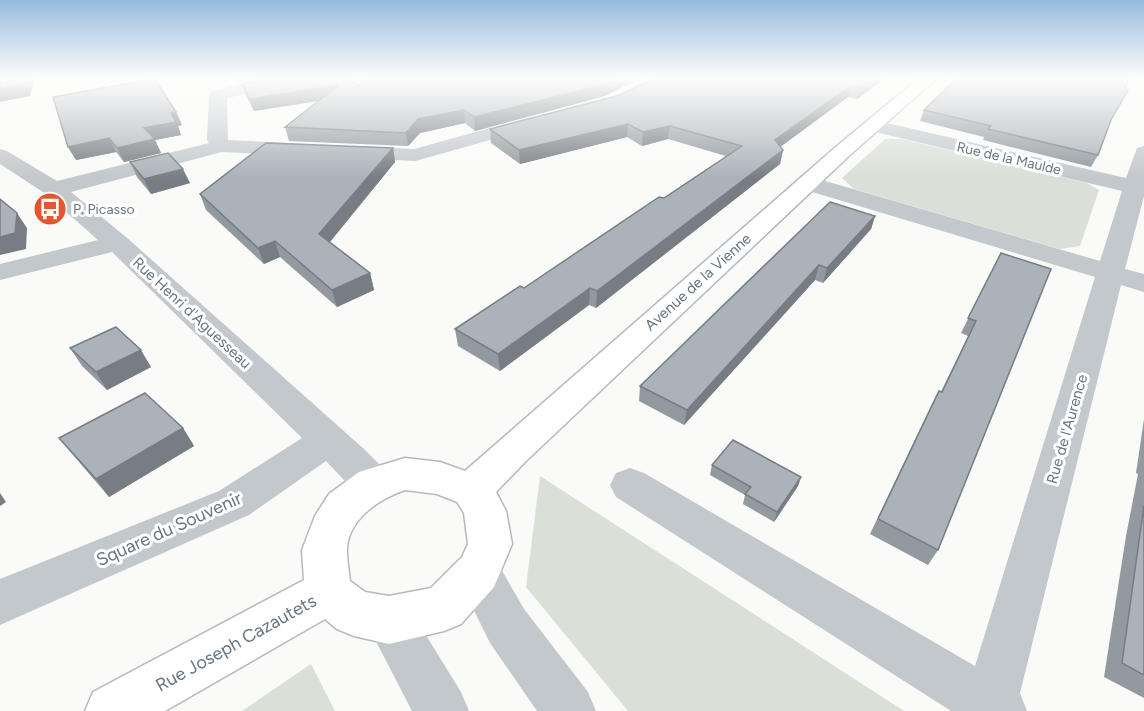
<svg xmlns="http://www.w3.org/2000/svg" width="1144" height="711" font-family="Figtree,sans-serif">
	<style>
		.green { fill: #dadfd7 }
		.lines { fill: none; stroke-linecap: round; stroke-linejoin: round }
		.secondary-casing { stroke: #b3babf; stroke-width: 3 }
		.street { fill: #c3c8cc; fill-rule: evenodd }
		.secondary { fill: #fff; fill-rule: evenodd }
		.wall { fill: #929a9f }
		.shaded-wall { fill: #777d82 }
		.building { fill: #aab3b9; stroke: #777d82; stroke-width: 1.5 }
		.labels { text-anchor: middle; stroke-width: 6; stroke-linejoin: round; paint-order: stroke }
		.far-street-label { font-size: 14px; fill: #657683; stroke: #fff }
		.far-poi-label { font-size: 14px; fill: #657683; stroke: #fff; text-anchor: start }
		.street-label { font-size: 15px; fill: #657683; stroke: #fff }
		.near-street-label { font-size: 18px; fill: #657683; stroke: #fff }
	</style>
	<rect width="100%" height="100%" fill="#fafaf8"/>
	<!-- green -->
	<g class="green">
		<polygon points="885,139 902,139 1087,183 1099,190 1080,246 1060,249 854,189 842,178"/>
		<polygon points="540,476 904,711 628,711 526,587"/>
		<polygon points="311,664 335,711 242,711"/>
	</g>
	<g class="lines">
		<defs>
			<path id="secondary" d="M918 79H936L851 154 526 461 496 492 506 511 512 544 494 587 461 624 444 631 389 644 354 636 337 629 325 619 165 711H85L93 692 304 580 302 550 315 516 329 494 359 472 405 458 440 462 465 471 837 146ZM405 490 437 494 457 502 464 513 468 544 462 557 431 588 389 596 365 592 350 581C349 571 347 561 347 552 346 520 379 499 405 490Z"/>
		</defs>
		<!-- secondary casing -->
		<use href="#secondary" class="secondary-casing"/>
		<!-- street -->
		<g class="street">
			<polygon points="255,81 263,86 261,90 227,98 228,140 414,149 534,116 541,118 544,122 541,126 415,161 222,152 71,192 126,237 364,449 387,472 393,484 387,496 373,500 359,496 326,461 249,515 0,625 0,579 219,491 302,438 112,252 0,280 0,264 98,240 46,194 0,164 0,149 7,151 57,181 209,143 207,140 209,95 212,91"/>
			<polygon points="874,120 1126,178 1137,148 1144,146 1144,196 1125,269 1144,274 1144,292 1121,285 1020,693 1027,711 951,711 616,497 610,485 616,473 630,468 644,473 975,666 1095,277 799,188 796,183 799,178 807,176 815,178 1100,261 1122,191 867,130 864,126 867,122"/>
			<polygon points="478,551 494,557 524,609 588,692 596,711 537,711 490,643 455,572 462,557"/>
			<polygon points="389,596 406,603 461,692 469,711 412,711 365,620 372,603"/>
		</g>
		<!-- secondary -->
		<use href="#secondary" class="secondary"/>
	</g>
	<!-- wall -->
	<g class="wall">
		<polygon points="255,79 352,79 359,86 605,96 475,131 465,123 420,133 408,146 289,141 285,127 319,101 254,111 246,96 242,84 257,80"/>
		<polygon points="884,79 857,99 848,97 780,147 783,150 780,164 596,308 589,305 500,371 458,346 455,329 524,288 664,198 726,156 668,139 642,146 627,137 520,164 491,143 490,129 620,95"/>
		<polygon points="924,110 1111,120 1098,155 1091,167 983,140 984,137 920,121"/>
		<polygon points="176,112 182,125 178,126 181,135 155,140 161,153 124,162 116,152 76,160 68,147"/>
		<polygon points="393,148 395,162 330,242 370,273 374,290 337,307 280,257 264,264 206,210 200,194"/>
		<polygon points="130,162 190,183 151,194 137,177"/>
		<polygon points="875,216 871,229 823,283 815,280 684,425 639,401 640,386"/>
		<polygon points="1001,253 938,550 928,565 870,534 931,406 939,391 941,392 968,336 961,333"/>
		<polygon points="70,348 151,367 107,390 82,366"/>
		<polygon points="1144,419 1144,698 1104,677 1126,536 1138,474 1136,473"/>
		<polygon points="183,428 194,446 109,497 73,455 59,438"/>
		<polygon points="712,465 801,477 798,486 774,522 743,504 745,495 710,475"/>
	</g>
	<!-- shaded-wall -->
	<g class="shaded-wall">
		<polygon points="25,79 35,79 30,96 0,102 0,89"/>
		<polygon points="238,79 254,79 239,82"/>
		<polygon points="616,79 639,79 605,96 475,131 474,117"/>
		<polygon points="871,79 884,79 857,99 860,87"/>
		<polygon points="339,85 342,97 254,111 250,99"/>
		<polygon points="852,85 848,97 772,153 775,140"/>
		<polygon points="464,110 465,123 420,133 408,146 406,133 418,119"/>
		<polygon points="176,112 182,125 178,126 181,135 155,140 161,153 124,162 117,148 144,128 171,113"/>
		<polygon points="628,124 627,137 520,164 519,150"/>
		<polygon points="670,126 668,139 642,146 643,132"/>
		<polygon points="109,138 116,152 76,160 68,147"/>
		<polygon points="393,148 395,162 324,249 319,234"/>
		<polygon points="783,150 780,164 596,308 597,291"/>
		<polygon points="183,169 190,183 151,194 144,179"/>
		<polygon points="17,213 27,228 26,249 0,255 0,237"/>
		<polygon points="875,216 871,229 823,283 827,268"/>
		<polygon points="275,241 280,257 264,264 258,248"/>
		<polygon points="819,265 815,280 684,425 687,410"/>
		<polygon points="370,273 374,290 337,307 332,290"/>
		<polygon points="590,288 589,305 500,371 498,354"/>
		<polygon points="141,350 151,367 107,390 96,372"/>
		<polygon points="183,428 194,446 109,497 96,479"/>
		<polygon points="801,477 798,486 774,522 777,512"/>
		<polygon points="0,493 6,502 0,506"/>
	</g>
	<!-- building -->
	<g class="building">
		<polygon points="0,79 25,79 24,84 0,89"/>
		<polygon points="153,79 155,79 176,112 171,113 176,122 144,128 155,139 117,148 109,138 68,147 53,97"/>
		<polygon points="258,79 352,79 359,86 363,79 616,79 606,84 474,117 464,110 418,119 406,133 285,127 339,85 250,99 242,84 258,80"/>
		<polygon points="652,79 871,79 860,87 852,85 775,140 783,150 597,291 590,288 498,354 455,329 520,286 524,288 659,197 664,198 742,146 670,126 643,132 628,124 519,150 490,129 620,95"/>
		<polygon points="956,79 1129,79 1125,89 1128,90 1111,120 1098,155 988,129 991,126 924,110"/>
		<polygon points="266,143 393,148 319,234 370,273 332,290 275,241 258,248 200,194"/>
		<polygon points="168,153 183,169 144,179 130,162"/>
		<polygon points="0,199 17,213 15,233 0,237"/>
		<polygon points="830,202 875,216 827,268 819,265 687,410 640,386"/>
		<polygon points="1001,253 1051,269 938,550 878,519 939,391 942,392 976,321 968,318"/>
		<polygon points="116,327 141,350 96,372 70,348"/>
		<polygon points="145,393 183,428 96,479 59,438"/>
		<polygon points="733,440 801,477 777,512 745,494 751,487 712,465"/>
		<polygon points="1144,505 1144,675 1122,663"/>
	</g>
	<!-- sky -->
	<linearGradient id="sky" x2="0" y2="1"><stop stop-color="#96bcdc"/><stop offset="0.44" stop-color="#fdfdfc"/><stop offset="1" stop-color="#fdfdfc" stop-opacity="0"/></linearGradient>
	<rect width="1144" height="178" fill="url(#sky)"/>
	<!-- icons -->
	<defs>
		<symbol id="bus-disc" viewBox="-11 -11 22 22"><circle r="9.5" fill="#e4572e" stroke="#fff"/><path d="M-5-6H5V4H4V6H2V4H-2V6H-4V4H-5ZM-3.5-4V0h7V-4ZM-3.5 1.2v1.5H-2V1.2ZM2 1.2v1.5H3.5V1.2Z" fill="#fff"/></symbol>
	</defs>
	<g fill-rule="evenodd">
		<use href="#bus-disc" x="31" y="190" width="38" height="38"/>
	</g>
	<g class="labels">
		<!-- far-street labels -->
		<g class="far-street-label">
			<text transform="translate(1009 158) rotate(13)" y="5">Rue de la Maulde</text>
		</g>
		<!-- far-poi labels -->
		<g class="far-poi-label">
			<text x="73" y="214">P. Picasso</text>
		</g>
		<!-- street labels -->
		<g class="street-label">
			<text transform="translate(698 282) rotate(-42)" y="5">Avenue de la Vienne</text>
			<text transform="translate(192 313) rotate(43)" y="5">Rue Henri d'Aguesseau</text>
			<text transform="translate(1067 429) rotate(-74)" y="5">Rue de l'Aurence</text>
		</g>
		<!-- near-street labels -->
		<g class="near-street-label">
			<text transform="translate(169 529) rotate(-24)" y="6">Square du Souvenir</text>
			<text transform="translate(236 643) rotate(-29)" y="6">Rue Joseph Cazautets</text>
		</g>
	</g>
</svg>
